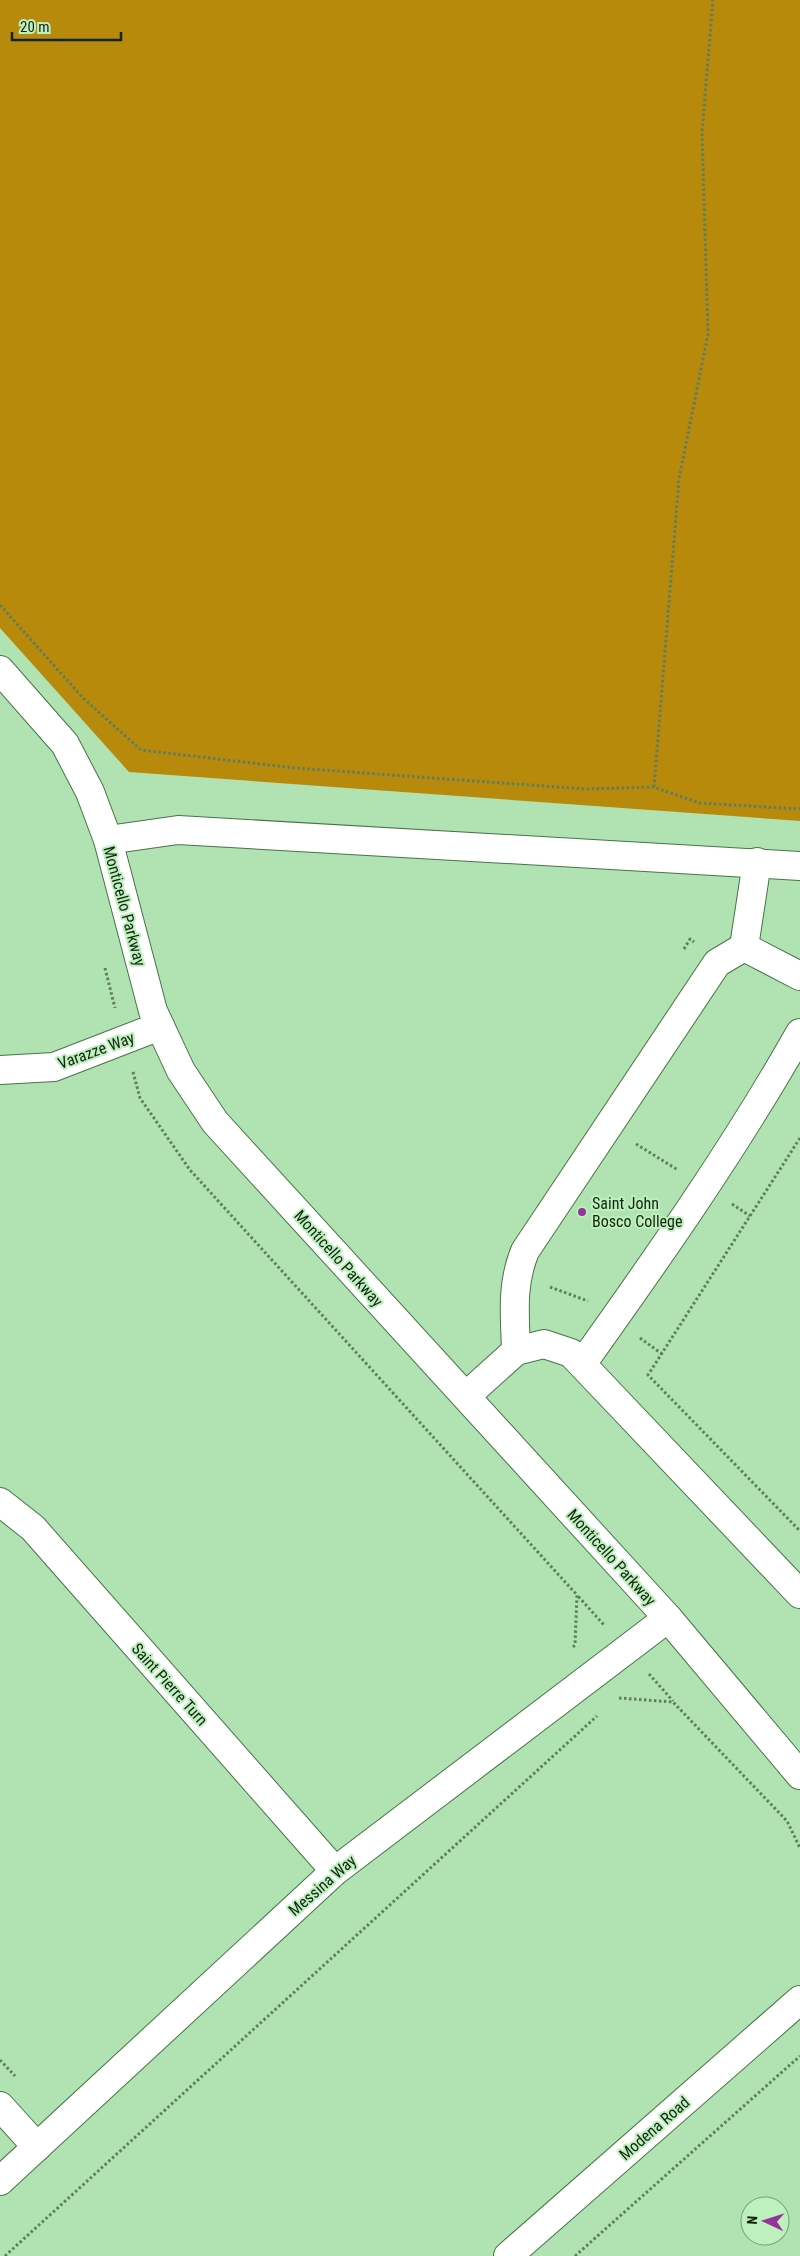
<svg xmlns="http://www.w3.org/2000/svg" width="800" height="2256" font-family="'Roboto Condensed',sans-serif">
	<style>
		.forest { fill: #b78a0c }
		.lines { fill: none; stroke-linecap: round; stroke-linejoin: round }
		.minor-casing { stroke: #477448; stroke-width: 30 }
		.path { stroke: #5e7f5e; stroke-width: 3; stroke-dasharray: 2.5 2.5; stroke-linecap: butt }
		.minor { stroke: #fff; stroke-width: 28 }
		.poi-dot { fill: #93339b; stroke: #bef0be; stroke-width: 2 }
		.labels { text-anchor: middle; stroke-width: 4; stroke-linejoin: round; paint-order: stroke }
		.street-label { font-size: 16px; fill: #112411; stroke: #bef0be }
		.poi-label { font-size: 16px; fill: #112411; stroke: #bef0be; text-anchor: start }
	</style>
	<rect width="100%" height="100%" fill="#b1e2b1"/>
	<!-- forest -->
	<polygon class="forest" points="0,0 800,0 800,821 129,772 0,628"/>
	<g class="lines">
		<defs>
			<g id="minor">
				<polyline points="0,670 65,744 90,792 108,840 153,1011 181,1071 215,1122 668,1618 800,1775"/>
				<polyline points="108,840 178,830 800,866"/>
				<polyline points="744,947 757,862"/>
				<polyline points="0,1070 54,1067 160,1026"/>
				<path d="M516 1351C515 1315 511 1285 525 1251L717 963 744 947 800 976"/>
				<path d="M582 1364C659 1256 735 1148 800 1033"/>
				<polyline points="466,1396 516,1351 544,1344 571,1353 800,1594"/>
				<polyline points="0,1502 33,1528 335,1871"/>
				<polyline points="0,2106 37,2147"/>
				<polyline points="0,2181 335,1871 668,1618"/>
				<polyline points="508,2256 800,2000"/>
			</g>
		</defs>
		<!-- minor casing -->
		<use href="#minor" class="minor-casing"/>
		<!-- path -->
		<g class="path">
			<polyline points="0,605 83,698 141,750 295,768 585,789 654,787 699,803 800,809"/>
			<polyline points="654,787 679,479 708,334 702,132 713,0"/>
			<polyline points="684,949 690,939 694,942"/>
			<polyline points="105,968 115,1008"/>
			<polyline points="133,1072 140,1098 190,1170 577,1595"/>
			<polyline points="800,1138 648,1375 800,1531"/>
			<polyline points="636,1144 678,1170"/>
			<polyline points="732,1204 750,1216"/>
			<polyline points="550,1287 588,1301"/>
			<polyline points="640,1338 662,1354"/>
			<polyline points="573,1647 575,1645 577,1595 604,1625"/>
			<polyline points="649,1674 673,1701"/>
			<polyline points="619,1698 673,1702 787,1821 800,1848"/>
			<polyline points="0,2060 15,2076"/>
			<polyline points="5,2256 597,1716"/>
			<polyline points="575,2256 800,2056"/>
		</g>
		<!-- minor -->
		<use href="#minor" class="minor"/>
	</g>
	<!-- markers -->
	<circle class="poi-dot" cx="582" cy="1212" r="5"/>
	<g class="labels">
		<!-- street labels -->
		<g class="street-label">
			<text transform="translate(125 906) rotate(75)" y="6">Monticello Parkway</text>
			<text transform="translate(96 1050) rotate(-20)" y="6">Varazze Way</text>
			<text transform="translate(339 1258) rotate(48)" y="6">Monticello Parkway</text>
			<text transform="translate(612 1557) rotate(48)" y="6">Monticello Parkway</text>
			<text transform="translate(170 1684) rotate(48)" y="6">Saint Pierre Turn</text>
			<text transform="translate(322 1885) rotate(-41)" y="6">Messina Way</text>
			<text transform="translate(654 2128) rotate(-41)" y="6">Modena Road</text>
		</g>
		<!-- poi labels -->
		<g class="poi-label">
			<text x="592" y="1209">Saint John<tspan x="592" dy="18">Bosco College</tspan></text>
		</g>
	</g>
	<!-- north arrow -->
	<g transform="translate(765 2221) rotate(274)"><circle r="24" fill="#bef0be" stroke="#799e79"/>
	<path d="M0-4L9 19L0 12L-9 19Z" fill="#93339b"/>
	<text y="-8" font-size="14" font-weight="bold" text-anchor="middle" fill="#112411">N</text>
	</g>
	<!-- scale -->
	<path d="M12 32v8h109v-8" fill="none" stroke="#112411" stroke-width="2.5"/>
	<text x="20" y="32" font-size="15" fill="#112411" stroke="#bef0be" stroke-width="4" paint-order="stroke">20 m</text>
</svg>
